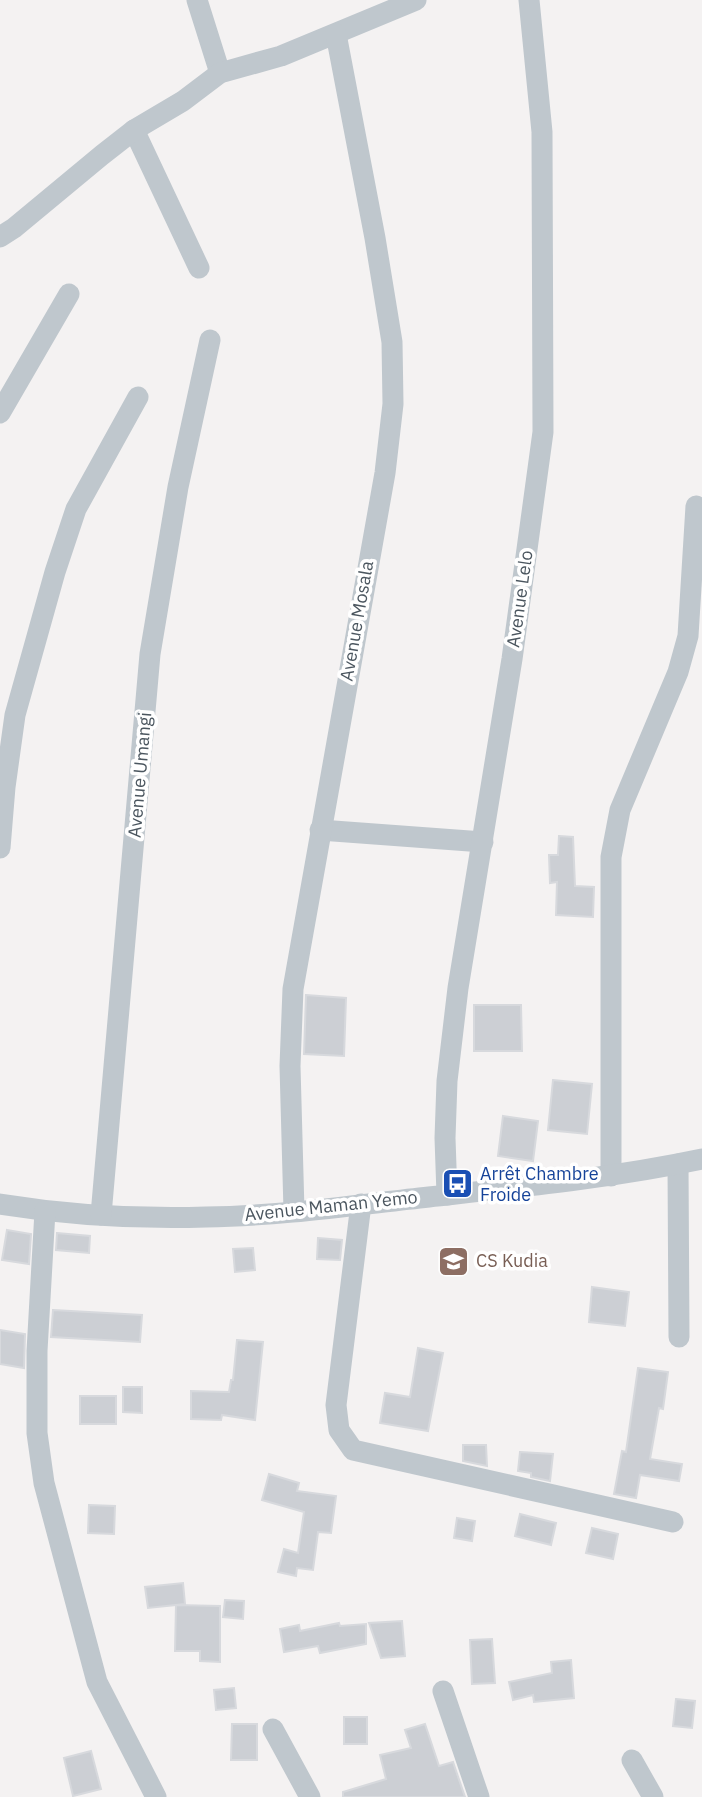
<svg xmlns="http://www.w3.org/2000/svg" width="702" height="1797" font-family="'IBM Plex Sans',sans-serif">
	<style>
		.building { fill: #cccfd4; stroke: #d7d9dd; stroke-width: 2 }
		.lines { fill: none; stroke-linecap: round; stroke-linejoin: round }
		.minor { stroke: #bfc7cd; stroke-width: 21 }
		.labels { text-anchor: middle; stroke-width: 7; stroke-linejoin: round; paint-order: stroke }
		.street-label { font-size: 18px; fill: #4b565f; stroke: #fff }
		.transit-label { font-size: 18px; fill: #164399; stroke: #fff; text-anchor: start }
		.education-label { font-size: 18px; fill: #785e54; stroke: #fff; text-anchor: start }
	</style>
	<rect width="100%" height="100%" fill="#f4f2f2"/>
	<!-- building -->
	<g class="building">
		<polygon points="559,836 573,837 575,886 594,887 593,917 556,915 557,882 550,883 549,855 558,855"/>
		<polygon points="306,995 346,998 344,1056 304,1054"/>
		<polygon points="474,1005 521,1005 522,1051 474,1051"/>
		<polygon points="553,1080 592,1084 587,1134 548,1130"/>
		<polygon points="503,1116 538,1121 533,1161 498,1156"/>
		<polygon points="7,1230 31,1234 29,1264 2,1260"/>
		<polygon points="57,1233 90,1236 89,1253 56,1250"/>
		<polygon points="318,1238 342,1240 340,1260 317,1259"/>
		<polygon points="253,1248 255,1270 235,1272 233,1249"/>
		<polygon points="592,1287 629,1292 625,1326 589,1322"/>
		<polygon points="53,1310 142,1315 140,1342 51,1337"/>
		<polygon points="0,1330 25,1334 24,1368 0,1364"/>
		<polygon points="237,1340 263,1342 255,1420 222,1415 221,1420 191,1419 191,1391 229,1392 231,1380 233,1380"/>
		<polygon points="418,1348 443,1353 428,1431 380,1423 385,1393 410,1397"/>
		<polygon points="638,1368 668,1372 663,1409 659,1408 650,1459 682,1464 679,1481 640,1475 636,1498 614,1494 622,1451 626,1452"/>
		<polygon points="123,1387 142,1387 142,1413 123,1412"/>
		<rect x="80" y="1396" width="36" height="28"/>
		<polygon points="463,1445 486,1445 487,1466 463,1461"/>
		<polygon points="520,1452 553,1454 550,1481 531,1477 531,1473 518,1471"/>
		<polygon points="269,1474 299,1483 297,1491 336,1496 331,1533 318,1532 313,1570 297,1568 296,1576 278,1572 284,1549 298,1553 304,1512 262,1500"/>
		<polygon points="89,1505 115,1506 114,1534 88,1533"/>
		<polygon points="520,1514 556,1523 551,1545 515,1536"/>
		<polygon points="457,1518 475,1521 472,1541 454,1538"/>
		<polygon points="592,1528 618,1534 613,1559 586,1553"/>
		<polygon points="183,1583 185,1604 148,1608 145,1587"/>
		<polygon points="225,1600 244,1601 243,1619 223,1617"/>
		<polygon points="176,1605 220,1606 220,1662 200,1661 200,1651 175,1651"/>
		<polygon points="402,1621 405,1656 381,1658 369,1623"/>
		<polygon points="339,1623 340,1626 366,1624 366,1644 320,1653 318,1646 284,1652 280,1629 299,1625 300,1631"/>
		<polygon points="492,1639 495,1683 472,1684 470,1640"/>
		<polygon points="571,1660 574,1698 534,1702 533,1695 513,1700 509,1682 552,1673 551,1662"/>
		<polygon points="234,1688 236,1708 216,1710 214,1690"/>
		<polygon points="676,1699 695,1701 692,1728 673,1726"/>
		<rect x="344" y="1717" width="23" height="27"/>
		<polygon points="232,1724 257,1724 257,1760 231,1760"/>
		<polygon points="425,1724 439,1766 453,1762 465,1797 343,1797 343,1792 386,1779 380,1755 411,1748 405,1730"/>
		<polygon points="91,1751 101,1789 73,1796 64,1758"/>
	</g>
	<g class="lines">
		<!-- minor -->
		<g class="minor">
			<polyline points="197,0 220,73"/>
			<polyline points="134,130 199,268"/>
			<polyline points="0,237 14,228 102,155 134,130 183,101 220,73 281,56 416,0"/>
			<polyline points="0,413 69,294"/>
			<polyline points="320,830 483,842"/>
			<polyline points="0,848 5,787 15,715 55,572 76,509 138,397"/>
			<polyline points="678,1164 679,1337"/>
			<polyline points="611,1176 611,857 620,810 678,672 688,636 696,506"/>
			<polyline points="447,1195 445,1138 447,1081 458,988 512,659 543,432 542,132 529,0"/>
			<path d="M0 1204C68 1215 138 1219 206 1217 281 1216 355 1205 429 1197 520 1187 612 1178 702 1159"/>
			<polyline points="361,1204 336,1405 339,1430 353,1450 673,1522"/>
			<polyline points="45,1211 37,1351 37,1433 44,1483 97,1682 156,1797"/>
			<polyline points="294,1211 290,1066 293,989 385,473 393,404 392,342 375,238 336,34"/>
			<polyline points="101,1215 150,654 178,487 210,340"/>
			<polyline points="443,1691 479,1797"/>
			<polyline points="273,1729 310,1797"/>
			<polyline points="632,1760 653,1797"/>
		</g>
	</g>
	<!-- icons -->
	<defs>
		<symbol id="bus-square" viewBox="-11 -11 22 22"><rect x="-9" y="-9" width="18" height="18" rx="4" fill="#1a4fb4" stroke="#fff"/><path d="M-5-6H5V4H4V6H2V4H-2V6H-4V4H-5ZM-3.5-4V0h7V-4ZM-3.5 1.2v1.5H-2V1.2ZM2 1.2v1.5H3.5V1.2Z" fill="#fff"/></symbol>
		<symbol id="school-square" viewBox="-11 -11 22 22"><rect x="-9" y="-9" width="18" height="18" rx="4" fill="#8d6e63" stroke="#fff"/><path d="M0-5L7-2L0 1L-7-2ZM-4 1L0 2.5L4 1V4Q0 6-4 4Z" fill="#fff"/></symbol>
	</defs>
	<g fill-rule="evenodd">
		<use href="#bus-square" x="440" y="1166" width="35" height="35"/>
		<use href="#school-square" x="436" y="1244" width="35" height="35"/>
	</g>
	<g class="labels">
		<!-- street labels -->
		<g class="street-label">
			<text transform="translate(520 599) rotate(-82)" y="6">Avenue Lelo</text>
			<text transform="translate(357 621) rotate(-80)" y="6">Avenue Mosala</text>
			<text transform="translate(140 775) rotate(-85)" y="6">Avenue Umangi</text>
			<text transform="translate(331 1206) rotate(-6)" y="6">Avenue Maman Yemo</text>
		</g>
		<!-- transit labels -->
		<g class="transit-label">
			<text x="480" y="1180">Arrêt Chambre<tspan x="480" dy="21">Froide</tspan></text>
		</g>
		<!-- education labels -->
		<g class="education-label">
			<text x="476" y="1267">CS Kudia</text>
		</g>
	</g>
</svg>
